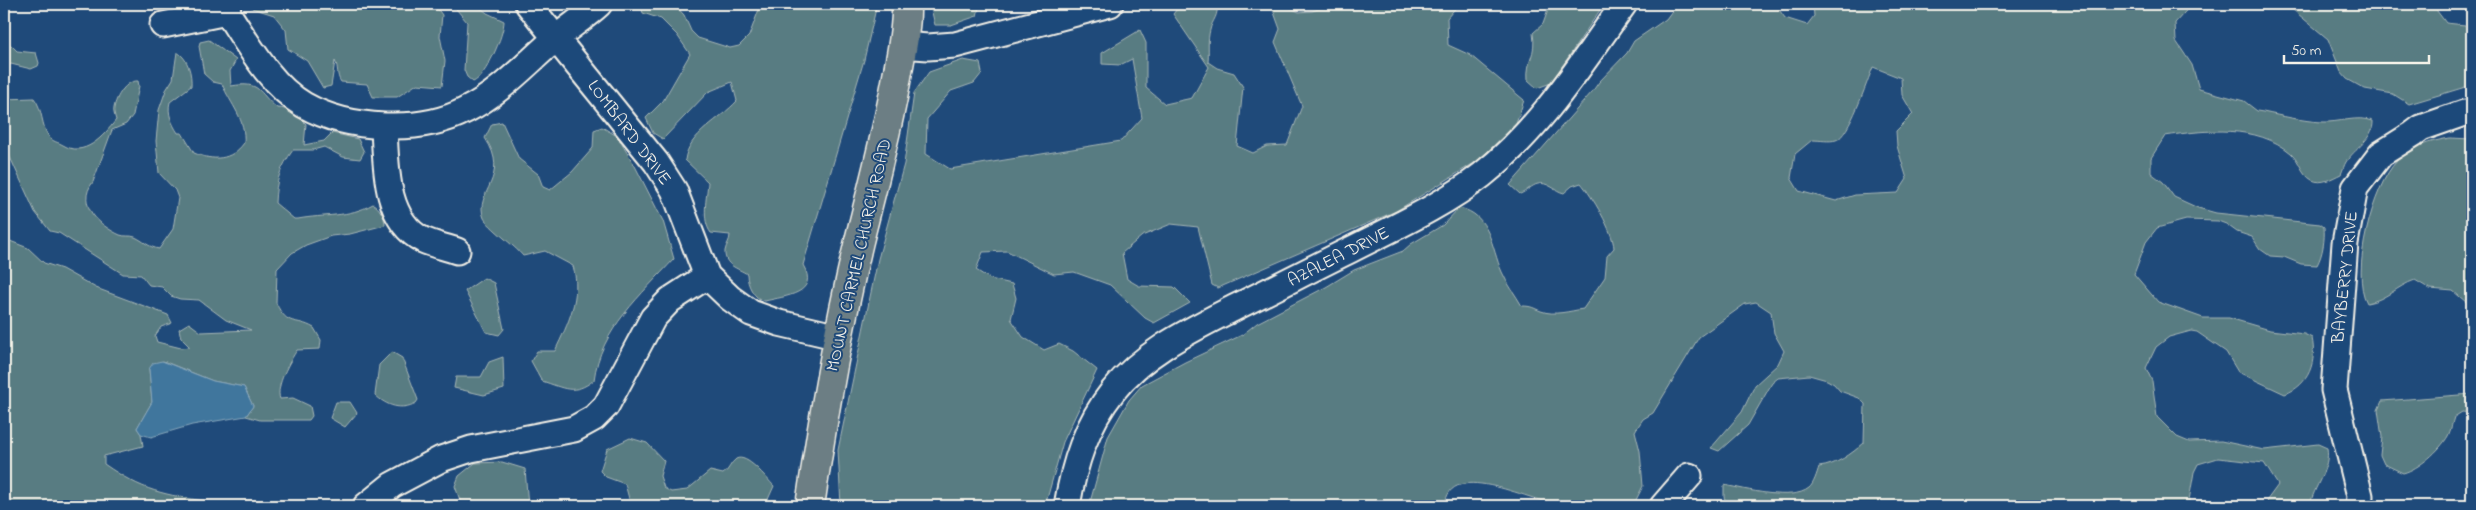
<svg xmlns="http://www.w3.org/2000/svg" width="2476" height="510" font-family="'Indie Flower',sans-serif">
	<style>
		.green { fill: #597c82; stroke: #a6b6b5; fill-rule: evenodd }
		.water { fill: #40769d; stroke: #88a7bb }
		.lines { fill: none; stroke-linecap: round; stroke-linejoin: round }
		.minor-casing { stroke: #f4f1e8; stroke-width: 29 }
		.major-casing { stroke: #f4f1e8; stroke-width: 31 }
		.minor { stroke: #1f4a7a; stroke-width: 25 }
		.major { stroke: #6c7e84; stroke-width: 28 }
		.labels { text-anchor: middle; stroke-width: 4; stroke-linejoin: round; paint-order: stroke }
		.street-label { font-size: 18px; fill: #f4f1e8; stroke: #1f4a7a }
	</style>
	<rect width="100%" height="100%" fill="#1f4a7a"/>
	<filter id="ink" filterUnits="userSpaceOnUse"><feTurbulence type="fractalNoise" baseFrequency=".02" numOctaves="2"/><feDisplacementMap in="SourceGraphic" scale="10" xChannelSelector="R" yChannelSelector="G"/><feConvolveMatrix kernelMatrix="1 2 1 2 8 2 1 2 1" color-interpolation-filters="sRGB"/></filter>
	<g filter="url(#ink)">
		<!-- green -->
		<g class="green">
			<path d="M250 4H434L442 15 440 36 445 61 442 86 417 84 397 97H373L367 84 341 82C336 75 339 68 335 61L331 86 323 88 307 61 288 49 286 30 274 15 252 8Z"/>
			<path d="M452 4H476L487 13 504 21C504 35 486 77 473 82L467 77 464 70 467 22Z"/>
			<path d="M640 4H674L684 15 691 31 698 38 730 48 739 46 749 36 761 4H877L864 60 803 265C820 294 785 296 765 301 754 299 747 285 747 274 738 268 724 266 725 251 726 245 730 241 730 235L711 233C701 220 707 197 708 182L685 160C688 134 721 119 737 101L732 82 708 92 663 139 653 133 646 118 663 101 690 54 677 35 661 19 643 13Z"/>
			<polygon points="930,4 980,4 977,16 951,25 935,25"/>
			<path d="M1181 4H1216C1220 15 1212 20 1210 30 1207 40 1209 52 1208 62L1217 68 1234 73 1243 87 1237 146 1253 153 1267 146 1287 145 1302 106 1275 42 1280 29 1271 4H1282L1299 12 1312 11 1336 4H1459L1447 18 1448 45 1470 55 1524 100 1516 124 1479 160 1396 211 1218 288 1212 285 1198 227 1171 224 1142 236 1122 253 1127 279 1139 286 1174 287 1190 303 1154 323 1145 318 1110 285 1074 272 1054 274 1007 251 983 252 976 270 990 279 1012 284 1016 298 1011 319 1023 337 1044 350 1059 344 1073 351 1097 370 1063 442 1045 506H841L838 450 878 259 904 164 914 93 929 72 963 60 980 63 982 73 974 83 951 91 927 119 926 154 950 169 1121 141 1142 118 1132 59 1120 65 1102 64V53L1140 30 1146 43V88L1165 104 1192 98 1209 67 1173 14Z"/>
			<path d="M1543 4H1604L1551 83 1537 88 1528 80C1526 59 1537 56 1533 33L1543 24 1548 10Z"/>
			<path d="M1677 4H1775L1785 18 1807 25 1814 16 1813 4H2192L2175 23 2176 41 2192 65 2199 89 2244 101 2257 111 2263 112C2282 116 2302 121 2322 122 2339 123 2357 115 2373 121 2374 139 2354 149 2346 162 2344 165 2343 170 2341 174 2332 178 2322 185 2312 180 2301 174 2300 161 2291 153 2257 124 2205 130 2165 136L2151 158V173L2163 182 2174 197 2198 208 2216 213 2320 224 2324 227C2325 239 2323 254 2317 265L2301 264 2284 257 2270 256 2260 249 2252 237 2237 232 2226 224 2218 221 2186 220 2157 228 2146 242 2134 274 2158 302 2203 318H2229L2270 330 2304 334 2312 338C2317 362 2309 385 2285 394L2238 372 2226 352 2197 332 2191 331 2169 337 2156 347 2146 368 2152 381 2157 417 2177 437 2189 442 2221 441 2264 450 2318 444 2327 448C2331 468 2313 487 2310 506H2269L2267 500 2278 485 2264 463 2218 458 2198 464 2194 472 2188 506H1728L1724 497V485C1745 489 1792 502 1809 488 1814 484 1817 473 1819 467 1837 465 1851 454 1864 443L1865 404 1859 398 1840 391 1834 384 1827 380 1809 375 1778 378 1772 383 1748 425 1719 451 1711 448 1742 412 1755 385 1778 364 1784 351 1774 333 1771 312 1756 302 1745 304 1699 337 1653 413 1643 419 1635 431 1640 451 1643 486 1633 506C1610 506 1586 508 1563 506 1536 504 1448 456 1445 506H1089L1108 437 1129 400 1142 385 1185 362 1242 335 1257 323 1326 287 1354 270 1403 251 1411 244 1443 225 1459 208C1491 214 1491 248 1502 272 1507 284 1516 295 1522 306 1532 306 1533 308 1541 311 1554 316 1570 311 1583 309L1605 277 1607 256 1614 248C1613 231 1592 196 1581 183L1572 186 1564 193C1555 191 1547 181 1538 184 1532 185 1526 192 1520 194L1510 185 1592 92 1599 82 1627 53 1634 41 1666 19ZM1873 67 1901 78 1902 95 1913 114 1896 131 1897 146 1907 179 1898 193 1855 195 1836 201 1799 191 1791 178 1795 154 1812 140C1820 140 1829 142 1836 140 1849 137 1867 81 1873 67Z"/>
			<polygon points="2286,4 2435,4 2437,11 2446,23 2465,25 2472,34 2472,85 2409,104 2393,94 2365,89 2347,79 2341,72 2328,39"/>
			<polygon points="4,38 17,51 36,53 39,63 38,66 31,69 11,64 4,68"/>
			<path d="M209 40 236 60 230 71 231 86C262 81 257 92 277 108 289 108 298 115 306 124L304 145 324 141 332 133 358 139 364 152 360 159 343 157 324 147 313 150H293C280 168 276 180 275 203L294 219H298C325 214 348 218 373 204 379 207 385 217 385 225L350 234 331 236 306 245 292 253 277 269 276 303C288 328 295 317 314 328L321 340 320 349 297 350C290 361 275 386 280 399L293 398 310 406 312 416 309 420H260L246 416 253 406 244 387 213 381 163 361 149 369 152 402 137 428 141 434 143 446 104 456V464C144 492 163 494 209 502L218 506H15L11 500 4 495V189C13 204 1 226 10 241L28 248 44 263 62 269 96 288 168 315 172 323 161 327 155 336 157 342 181 348 190 347 181 338 179 329 189 323 201 332 251 330 226 320 199 300 180 299 171 296 162 287 149 285 141 275 123 274 59 233 50 231 35 212 4 144V99L34 98C43 109 41 126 49 137 53 142 58 142 63 145 84 158 103 137 116 120 115 116 113 112 114 108 116 97 126 80 138 81L139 86 133 115 126 124 112 130 93 182C75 205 100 226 120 235 125 237 130 235 135 237 144 241 148 247 159 249L173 229 178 198 175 190 159 173 156 141 159 110 166 90 173 79 177 52C188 58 192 74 191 86L170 102C167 113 172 124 178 133H182L194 153C213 161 231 161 244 143 246 119 231 105 222 84L213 82 204 74 199 46 200 42Z"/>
			<path d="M502 122 519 159 538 174 543 187 550 190 572 172 593 148 594 130 602 127 617 136 635 166 663 221 674 259C642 294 600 330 594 380 574 396 564 388 542 381L531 361 537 351H555C568 324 582 296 573 266L545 251 523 256C515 246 488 226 484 218 473 192 512 178 485 138L492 124Z"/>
			<path d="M2450 138 2472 139V303L2466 302 2453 291 2430 289 2415 280C2397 286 2386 300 2367 303 2350 274 2373 185 2397 161 2412 146 2431 141 2450 138Z"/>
			<polygon points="484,278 494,283 504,329 499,335 486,332 465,291"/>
			<path d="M392 352 402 358 418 400 416 403C401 411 387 406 375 395L379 365Z"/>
			<polygon points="503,357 504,389 484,395 454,388 456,377 481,377 489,362"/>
			<path d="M2472 394V413L2462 412 2454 417C2452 423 2451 430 2448 436 2440 450 2419 469 2403 473L2384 464 2380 455 2382 437 2378 410 2382 401Z"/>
			<polygon points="336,402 350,402 357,413 345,427 330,418"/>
			<path d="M630 438 647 443 664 461 660 476 664 488 671 492 687 490 710 471 723 474C729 471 730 463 736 459 747 453 766 478 774 486L765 506H631L625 484 606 477 600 471 607 449Z"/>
			<polygon points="502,462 525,469 528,506 462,506 455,486 459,476 475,463"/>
		</g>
		<!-- water -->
		<polygon class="water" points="162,361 213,381 244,387 253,406 246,416 192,425 151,437 141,434 137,428 152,402 149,369 153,363"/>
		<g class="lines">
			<defs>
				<g id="minor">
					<path d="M228 4 227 12C248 44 270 85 304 105 348 130 421 134 466 110 500 93 526 64 555 39 569 27 585 17 599 4"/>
					<polyline points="528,4 656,162 674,190 707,276 730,298 751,313 779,323 839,337"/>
					<polyline points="163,25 227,12"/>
					<polyline points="902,45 928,47 955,45 1110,4"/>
					<path d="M384 127C386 164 384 220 423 240 434 245 446 247 457 251"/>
					<polyline points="366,506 392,485 441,459 471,449 574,429 594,418 606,406 653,318 670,300 707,276"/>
					<path d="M1067 506C1074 464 1086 425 1113 391 1144 352 1191 330 1234 308 1273 289 1311 269 1350 250 1395 227 1442 206 1482 175 1541 128 1581 64 1624 4"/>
					<polyline points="1663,506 1689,476"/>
					<polyline points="2359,506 2360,496 2334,390 2345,243 2355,188 2381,154 2413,134 2421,128 2464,113 2472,113"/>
				</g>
				<path id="major" d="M810 506C823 417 838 329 859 241 873 185 888 129 898 71 902 49 907 26 906 4"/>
			</defs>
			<!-- minor casing -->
			<use href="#minor" class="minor-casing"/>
			<!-- major casing -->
			<use href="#major" class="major-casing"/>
			<!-- minor -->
			<use href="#minor" class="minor"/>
			<!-- major -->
			<use href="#major" class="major"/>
		</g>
	</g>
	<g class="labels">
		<!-- street labels -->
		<g class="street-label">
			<text transform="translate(630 132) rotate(53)" y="6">LOMBARD DRIVE</text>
			<text transform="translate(858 255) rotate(-77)" y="6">MOUNT CARMEL CHURCH ROAD</text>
			<text transform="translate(1338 256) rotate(-27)" y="6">AZALEA DRIVE</text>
			<text transform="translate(2344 277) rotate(-84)" y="6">BAYBERRY DRIVE</text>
		</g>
	</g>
	<!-- margin -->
	<rect width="2476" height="510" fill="none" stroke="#1f4a7a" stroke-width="20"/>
	<rect x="10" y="10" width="2456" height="490" fill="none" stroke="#f4f1e8" stroke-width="2" filter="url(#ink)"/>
	<!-- scale -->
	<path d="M2284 55v8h145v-8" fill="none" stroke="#f4f1e8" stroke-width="2.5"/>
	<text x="2291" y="55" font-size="15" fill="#f4f1e8" stroke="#1f4a7a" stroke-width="4" paint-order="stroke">50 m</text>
</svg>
